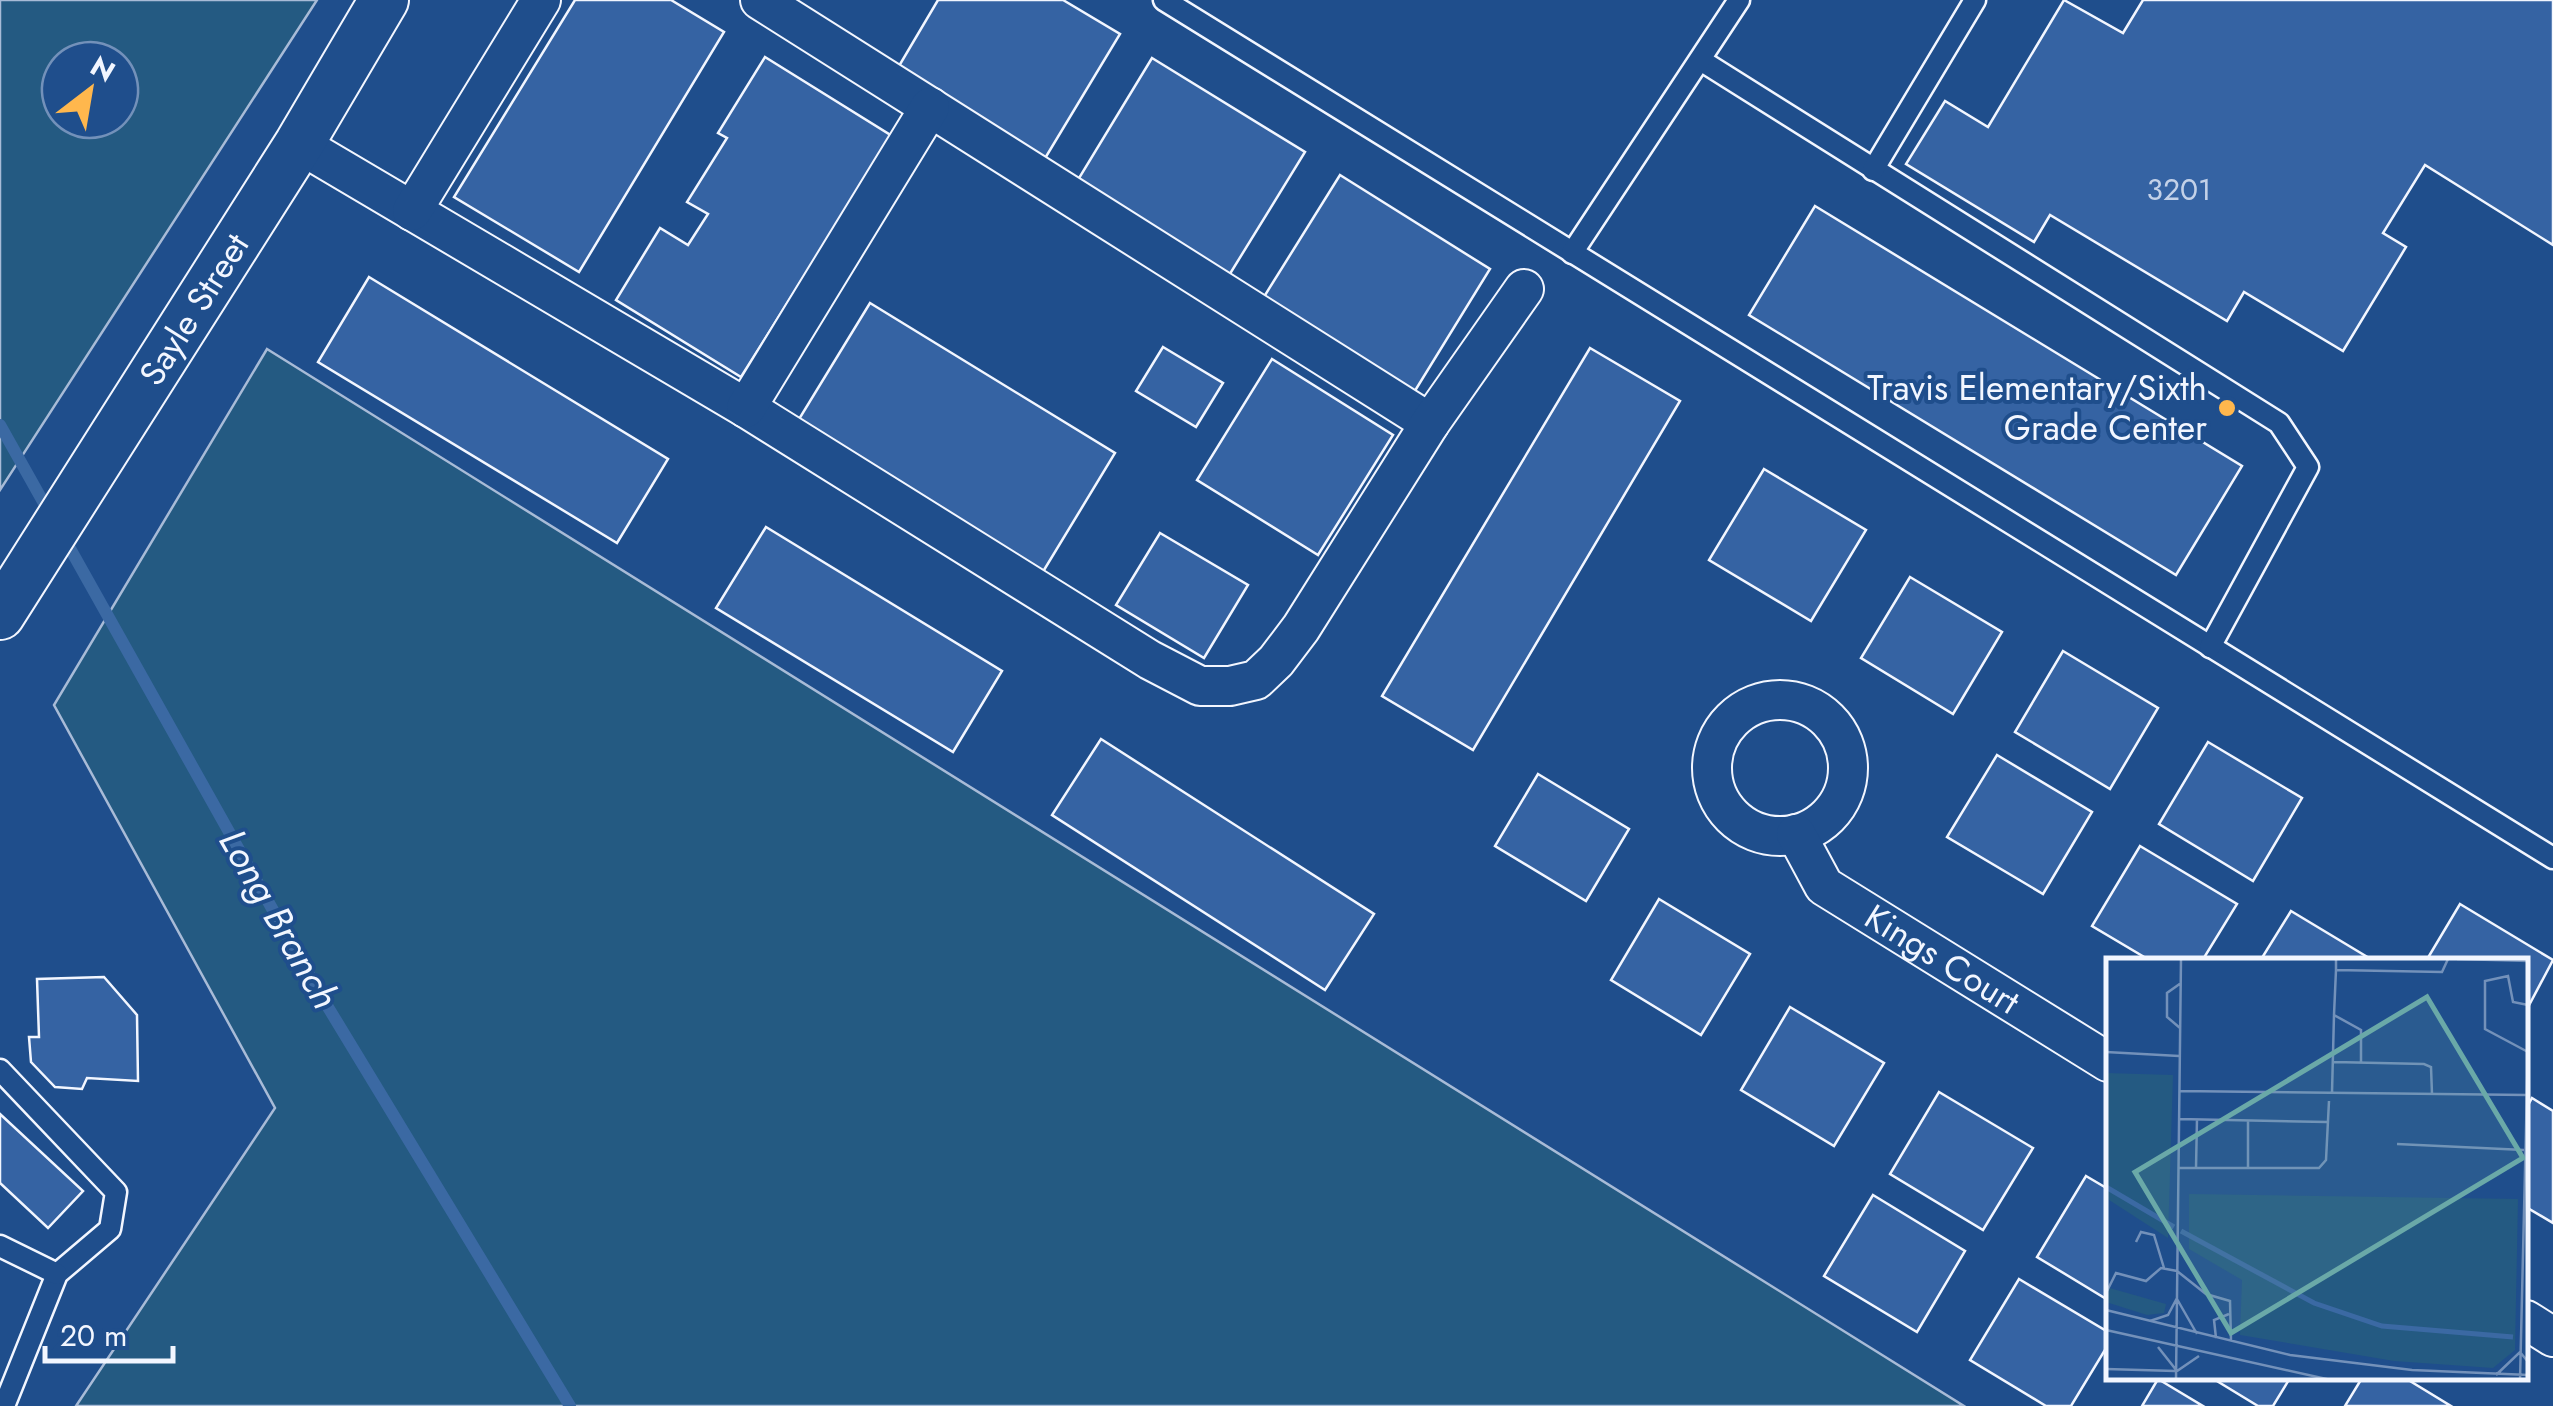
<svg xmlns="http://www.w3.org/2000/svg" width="2553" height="1406" font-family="Jost,sans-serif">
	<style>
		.green { fill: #245a82; stroke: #a8bbd7; stroke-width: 2.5; fill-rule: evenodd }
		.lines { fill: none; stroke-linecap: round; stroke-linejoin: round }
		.stream { stroke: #3b69a3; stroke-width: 12 }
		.building { fill: #3563a3; stroke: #f2f6ff; stroke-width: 2.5 }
		.service-casing { stroke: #f2f6ff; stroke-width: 25 }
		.minor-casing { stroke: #f2f6ff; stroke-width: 42 }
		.tertiary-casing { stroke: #f2f6ff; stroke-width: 52 }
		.service { stroke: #1f4e8c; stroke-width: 20 }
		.minor { stroke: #1f4e8c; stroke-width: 38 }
		.tertiary { stroke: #1f4e8c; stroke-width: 48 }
		.poi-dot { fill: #ffb74d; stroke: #1f4e8c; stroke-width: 4 }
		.labels { text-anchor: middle; stroke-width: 8; stroke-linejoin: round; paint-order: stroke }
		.number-label { font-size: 30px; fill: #c3d1e8 }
		.street-label { font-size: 35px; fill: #f2f6ff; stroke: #1f4e8c }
		.poi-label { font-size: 35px; fill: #f2f6ff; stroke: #1f4e8c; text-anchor: end }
		.water-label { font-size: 38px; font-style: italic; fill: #f2f6ff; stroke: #1f4e8c }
		.inset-river { fill: none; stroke: #3b69a3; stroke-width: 5 }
		.inset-road { fill: none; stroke: #7391ba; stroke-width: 2.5 }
		.view { fill: #6aa9a8; fill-opacity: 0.15; stroke: #6aa9a8; stroke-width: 5 }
		.inset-edge { fill: none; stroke: #f2f6ff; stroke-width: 5 }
	</style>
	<rect width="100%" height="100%" fill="#1f4e8c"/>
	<!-- green -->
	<g class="green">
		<path d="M0 0H317L0 490ZM60 60H120V120H60Z"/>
		<polygon points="267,349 1964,1406 76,1406 275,1108 54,705"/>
	</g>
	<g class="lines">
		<!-- stream -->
		<g class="stream">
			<polyline points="0,425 50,514"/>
			<polyline points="63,536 320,994 570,1406"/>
		</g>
	</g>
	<!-- building -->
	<g class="building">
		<polygon points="575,0 671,0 724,32 579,272 454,197"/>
		<polygon points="938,0 1063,0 1120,34 1044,160 896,71"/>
		<polygon points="2064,0 2123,33 2143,0 2553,0 2553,245 2425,165 2383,233 2406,247 2343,351 2244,292 2227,321 2050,215 2034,242 1906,164 1945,101 1988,127"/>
		<polygon points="765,57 892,136 741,377 616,300 660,228 688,245 708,214 687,202 727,138 718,133"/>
		<polygon points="1152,58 1305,152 1228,277 1076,183"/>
		<polygon points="1340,175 1490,269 1413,394 1262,300"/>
		<polygon points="1815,206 2242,466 2176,575 1749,315"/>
		<polygon points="369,277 668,459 617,543 318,362"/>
		<polygon points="870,303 1115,453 1041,575 796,424"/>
		<polygon points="1163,347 1223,383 1196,427 1136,391"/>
		<polygon points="1590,348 1680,401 1473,750 1382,696"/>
		<polygon points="1272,359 1393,435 1318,555 1197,480"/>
		<polygon points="1764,469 1866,530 1811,621 1709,560"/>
		<polygon points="766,527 1002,671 953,752 716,608"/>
		<polygon points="1160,533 1248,585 1204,658 1116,605"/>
		<polygon points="1910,577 2002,632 1953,714 1861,658"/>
		<polygon points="2063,651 2158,708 2110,789 2015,732"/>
		<polygon points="1101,739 1374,914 1325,990 1052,815"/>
		<polygon points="2208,742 2302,798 2253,881 2159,824"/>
		<polygon points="1997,755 2092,812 2043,894 1947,837"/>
		<polygon points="1538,774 1629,829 1586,901 1495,846"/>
		<polygon points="2140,846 2237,904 2202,961 2151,961 2092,926"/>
		<polygon points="1659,899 1750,954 1701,1035 1611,980"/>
		<polygon points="2460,904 2553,960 2526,1011 2526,961 2426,961"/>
		<polygon points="2291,911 2374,961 2260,961"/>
		<polygon points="104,977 137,1015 138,1081 87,1078 82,1089 55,1087 31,1062 29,1037 39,1037 37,979"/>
		<polygon points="1790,1007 1884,1063 1834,1146 1741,1090"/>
		<polygon points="1939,1092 2033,1148 1983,1230 1890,1174"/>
		<polygon points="2532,1098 2553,1111 2553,1223 2526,1207 2526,1109"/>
		<polygon points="0,1114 83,1191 48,1228 0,1183"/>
		<polygon points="2086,1176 2108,1189 2108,1300 2037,1257"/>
		<polygon points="1873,1195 1965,1251 1917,1332 1824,1276"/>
		<polygon points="2019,1279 2108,1332 2108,1345 2071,1406 2046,1406 1970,1360"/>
		<polygon points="2212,1378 2290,1378 2273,1406 2258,1406"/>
		<polygon points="2362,1378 2405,1378 2451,1406 2345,1406"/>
		<polygon points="2158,1379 2203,1406 2142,1406"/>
	</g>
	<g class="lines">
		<defs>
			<g id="service">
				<polyline points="1164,0 2553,858"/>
				<polyline points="1702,61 2279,423 2308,467 2210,647"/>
				<polyline points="1873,170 1975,0"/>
				<polyline points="1572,253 1739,0"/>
				<polyline points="0,1070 116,1192 110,1229 57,1274 4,1406"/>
				<polyline points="0,1246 57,1274"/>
			</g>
			<g id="minor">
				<polyline points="760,0 1430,423"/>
				<polyline points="299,144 746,408 1150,660 1200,686 1230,686 1256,680 1276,661 1301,628 1430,423 1524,289"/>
				<polyline points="412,211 541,0"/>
				<polyline points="746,408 930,107"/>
				<circle cx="1780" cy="768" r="68"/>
				<path id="s1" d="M1796 834 1824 886 2108 1062"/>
				<polyline points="2526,1320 2553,1337"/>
			</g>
			<g id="tertiary">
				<path id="s2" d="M0 615 299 144 384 0"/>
			</g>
		</defs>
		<!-- service casing -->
		<use href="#service" class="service-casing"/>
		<!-- minor casing -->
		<use href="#minor" class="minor-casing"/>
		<!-- tertiary casing -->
		<use href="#tertiary" class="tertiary-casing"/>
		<!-- service -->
		<use href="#service" class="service"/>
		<!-- minor -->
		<use href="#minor" class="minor"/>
		<!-- tertiary -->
		<use href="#tertiary" class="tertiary"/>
	</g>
	<!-- markers -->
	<circle class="poi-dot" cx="2227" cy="408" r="10"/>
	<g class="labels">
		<!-- number labels -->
		<g class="number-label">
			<text x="2179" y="200">3201</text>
		</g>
		<!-- street labels -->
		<g class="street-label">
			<text dy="12" stroke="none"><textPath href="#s2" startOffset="362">Sayle Street</textPath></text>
			<text dy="12" stroke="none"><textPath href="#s1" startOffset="198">Kings Court</textPath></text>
		</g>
		<!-- poi labels -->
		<g class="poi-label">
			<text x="2207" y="400">Travis Elementary/Sixth<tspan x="2207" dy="40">Grade Center</tspan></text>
		</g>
		<!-- water labels -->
		<g class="water-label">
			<text transform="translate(279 919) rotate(60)" y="13">Long Branch</text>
		</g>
	</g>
	<!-- overview -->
	<g transform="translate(2106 958)">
		<rect width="422" height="422" fill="#1f4e8c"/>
		<path d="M0 115 67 117 62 280 0 240ZM83 236 412 241 409 392 387 410 288 403 134 377 136 322 83 291ZM0 329 60 346 58 355 41 357 0 344Z" fill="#245a82"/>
		<path class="inset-river" d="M0 229 68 269M75 273 208 345 276 368 407 379"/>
		<path class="inset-road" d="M230 1V12L336 14 342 1M351 1 423 3M230 12 228 57 255 72V105M74 70 61 59V35L75 25M0 94 73 98M422 94 379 71V23L402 18 407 44 422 47M228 104 318 106 325 109 326 136M73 133 421 137M226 135 228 57M73 161 221 164M291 186 418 192M73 210H213L220 202 223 143M90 210 91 161M142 210V163M30 284 35 274 48 277 58 310M0 335 10 315 40 323 55 310 71 313 100 336 124 343 125 382M71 341 91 376M0 352 184 397 306 412 423 417M44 363 62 357 71 340M0 372 225 422M110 380 108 362 123 356M52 389 71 413 93 398M0 411 69 413M390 417 414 394 423 405M70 422 75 1M414 422 423 45"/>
		<path class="view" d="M321 39 417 200 125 375 29 214Z"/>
		<rect width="422" height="422" class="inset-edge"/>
	</g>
	<!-- north arrow -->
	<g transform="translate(90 90) rotate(31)"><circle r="48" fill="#1f4e8c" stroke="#7391ba" stroke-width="2.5"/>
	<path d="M0-8L18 38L0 25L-18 38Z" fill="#ffb74d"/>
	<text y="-15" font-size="28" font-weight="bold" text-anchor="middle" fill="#f2f6ff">N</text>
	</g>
	<!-- scale -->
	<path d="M45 1346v15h128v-15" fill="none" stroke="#f2f6ff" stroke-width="5"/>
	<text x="60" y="1346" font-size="30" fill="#f2f6ff" stroke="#1f4e8c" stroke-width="8" paint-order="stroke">20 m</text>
</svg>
